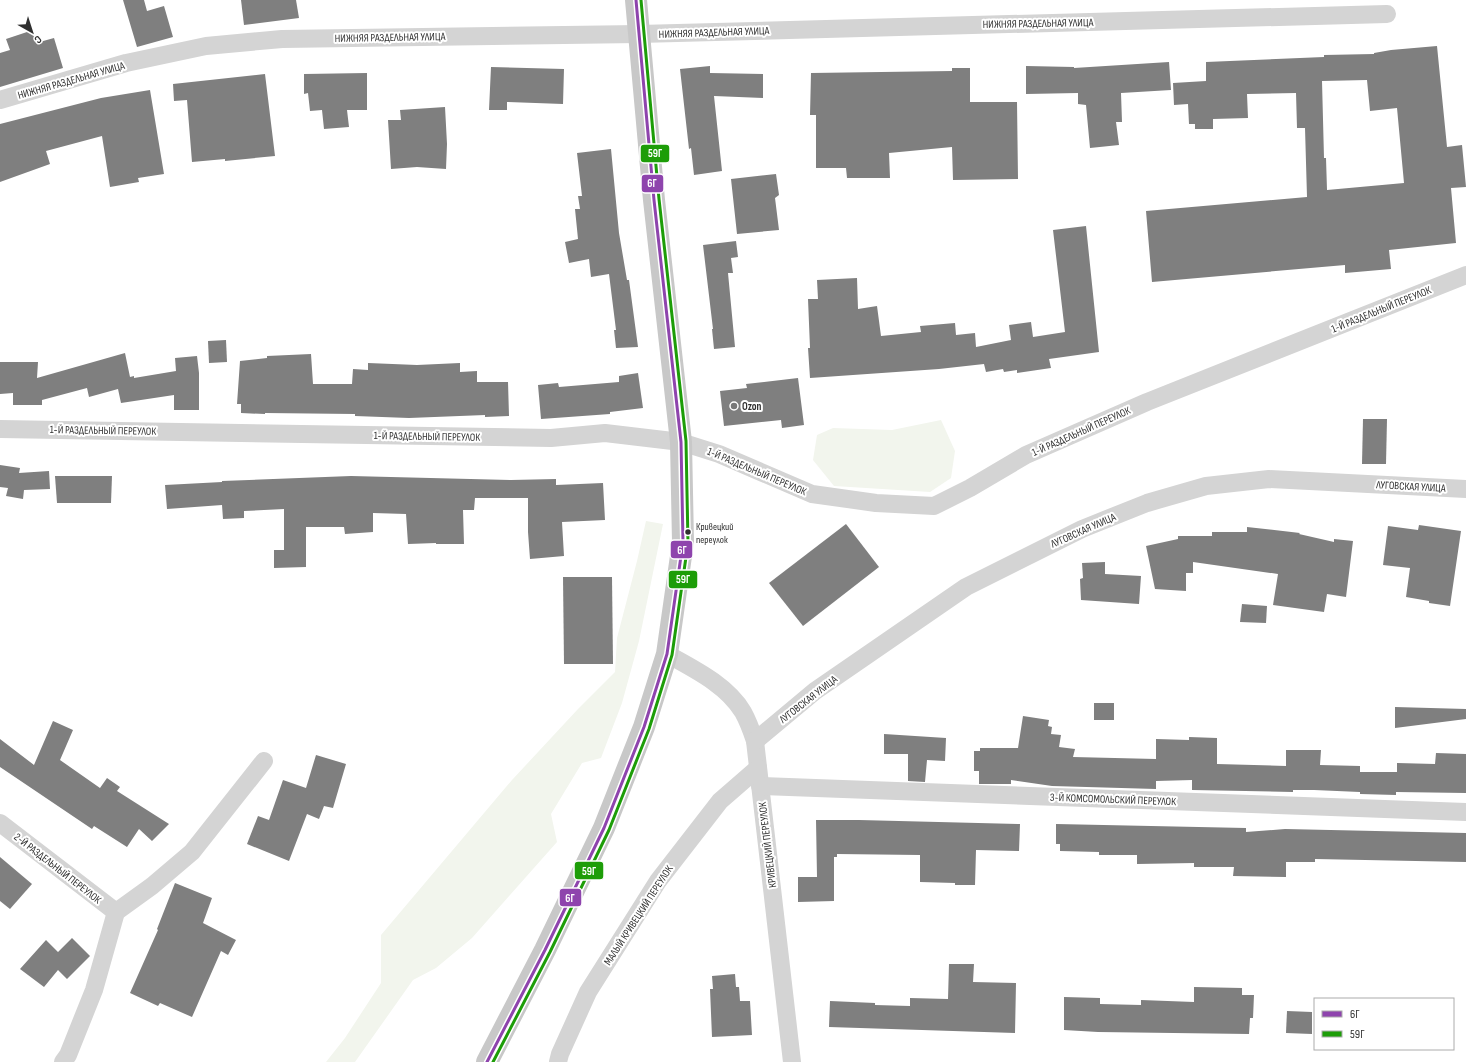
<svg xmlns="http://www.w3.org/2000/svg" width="1466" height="1062" font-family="'Sofia Sans Condensed',sans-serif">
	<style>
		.green { fill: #f2f5ed }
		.building { fill: #7f7f7f; fill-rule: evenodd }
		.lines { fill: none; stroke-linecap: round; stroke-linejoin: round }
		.street { stroke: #d4d4d4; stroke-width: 18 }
		.primary { stroke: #c8c8c8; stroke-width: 22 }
		.bus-1-casing { stroke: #fff; stroke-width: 6 }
		.bus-2-casing { stroke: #fff; stroke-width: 6 }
		.bus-1 { stroke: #8e44ad; stroke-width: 3 }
		.bus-2 { stroke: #1d9d08; stroke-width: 3 }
		.poi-dot { fill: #787878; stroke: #fff; stroke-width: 1.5 }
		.bus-dot { fill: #303030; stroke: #fff; stroke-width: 1.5 }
		.labels { text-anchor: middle; stroke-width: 4; stroke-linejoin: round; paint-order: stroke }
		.bus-label { font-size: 10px; fill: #303030; stroke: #fff; text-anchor: start }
		.street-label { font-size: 11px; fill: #303030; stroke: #fff }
		.poi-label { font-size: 11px; font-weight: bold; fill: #303030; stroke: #fff; text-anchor: start }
		.line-badge { stroke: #fff; stroke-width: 1.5 }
		.badge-label { font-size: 11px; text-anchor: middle; font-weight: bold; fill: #fff }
	</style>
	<rect width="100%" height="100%" fill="#fff"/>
	<!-- green -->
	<g class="green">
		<polygon points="941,420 955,451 951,478 930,492 834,486 813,460 817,435 833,428 892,430"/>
		<polygon points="646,521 663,524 639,641 622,703 601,758 582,763 551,814 557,842 472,938 436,968 413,980 355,1062 326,1062 345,1038 381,983 381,935 512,780 578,709 615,672 617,638 637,561"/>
	</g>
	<!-- building -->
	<g class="building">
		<polygon points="123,0 144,0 147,11 164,6 173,37 137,47"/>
		<polygon points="241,0 296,0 299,18 244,25"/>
		<polygon points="33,30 36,43 54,38 63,68 0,87 0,53 10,50 6,39"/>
		<path d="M1437 46 1447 147 1462 145 1466 187 1451 188 1456 243 1389 250 1391 269 1345 273V265L1152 282 1146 211 1307 197 1305 128H1297L1296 93 1247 94 1248 118 1213 119V129H1195V124H1189L1188 104 1174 105 1173 83 1206 81V62L1324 57V55L1374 54V53L1391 50ZM1367 80 1370 111 1397 108 1404 183 1327 190 1326 158H1324L1322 81Z"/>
		<polygon points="1169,62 1171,90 1121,93 1122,122 1116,122 1119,145 1090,148 1086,105 1078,104 1078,93 1026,94 1026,66 1074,67 1074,68"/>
		<polygon points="710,66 710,73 763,74 763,98 714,96 722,171 694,175 691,148 689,149 680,69"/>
		<polygon points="491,67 564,69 563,104 507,102 507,110 489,110"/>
		<polygon points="952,68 970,68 970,102 1017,102 1018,179 953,180 952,147 889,153 890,178 847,178 846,168 816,168 816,115 810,115 811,73 952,71"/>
		<polygon points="367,73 367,110 347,110 349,127 324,129 322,110 310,111 308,93 304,94 304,74"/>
		<polygon points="265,74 275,156 225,161 225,159 192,162 187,100 174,101 173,84"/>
		<polygon points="150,90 164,174 138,178 139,182 110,187 102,136 46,151 50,164 0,182 0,124 101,98"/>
		<polygon points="445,107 447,144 446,169 417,167 391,169 388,120 401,120 400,110"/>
		<polygon points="611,149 619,233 627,280 629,280 638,347 616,348 614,330 616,330 609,274 591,277 589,259 569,263 565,242 578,239 575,209 580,209 578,196 582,196 577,153"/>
		<polygon points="776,174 779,195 775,198 779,230 737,234 731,179"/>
		<polygon points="1086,226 1099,352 1049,359 1051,368 1017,373 1017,370 1004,372 1003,369 986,372 984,364 939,369 810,378 808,348 810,348 808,299 818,299 817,280 857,278 858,309 877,306 881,336 921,332 920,326 955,323 956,335 975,333 976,347 1011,340 1009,325 1031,322 1033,337 1065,332 1053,230"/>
		<polygon points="736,241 738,257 731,258 733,273 728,273 735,347 714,349 712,329 713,329 703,245"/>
		<polygon points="226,340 227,362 209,363 208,341"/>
		<polygon points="125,353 130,377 134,376 134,378 176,371 175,358 197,356 199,373 199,410 174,410 174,395 121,403 118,389 89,397 87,388 42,400 42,405 13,405 13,393 0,394 0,362 38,362 37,378"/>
		<polygon points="311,354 313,384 352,384 353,369 368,370 368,363 417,365 460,363 460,372 477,371 477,382 508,382 509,416 485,417 485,415 409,418 355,416 355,414 265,413 265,414 241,413 241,404 237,404 240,361 267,358 267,356"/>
		<polygon points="638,373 643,408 610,412 610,414 541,419 538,385 558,383 559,387 619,382 619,376"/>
		<polygon points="798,378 804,425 782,428 781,420 724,426 720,391 747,388 746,384"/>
		<polygon points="1363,419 1387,419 1386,464 1362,464"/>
		<polygon points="0,465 20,468 19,473 49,471 50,489 24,490 23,499 6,496 8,488 0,487"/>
		<polygon points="55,476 112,476 111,503 57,503"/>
		<polygon points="351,476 511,480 556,479 556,485 603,483 605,520 562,522 564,556 530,559 528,532 528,498 475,498 474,510 463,510 464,544 436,544 436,543 408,544 406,514 373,513 373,532 345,534 344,527 306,527 306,567 274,568 274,550 284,550 284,509 244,511 244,518 223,519 222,505 167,509 165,485 222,482 222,481"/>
		<polygon points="846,524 879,567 803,626 769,583"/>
		<polygon points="1419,525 1461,531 1450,606 1429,603 1429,601 1406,597 1410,568 1383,565 1388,526 1418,530"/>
		<polygon points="1247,527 1300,533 1299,534 1334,542 1334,539 1353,541 1346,597 1327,594 1324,612 1273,605 1278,574 1193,562 1193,573 1186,573 1186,591 1155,589 1146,546 1178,539 1178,536 1212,536 1212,532 1247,532"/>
		<polygon points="1105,562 1105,574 1141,576 1139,604 1081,600 1080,579 1083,578 1082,563"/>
		<polygon points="563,577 612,577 613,664 564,664"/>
		<polygon points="1242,604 1267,606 1266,623 1240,622"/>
		<rect x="1094" y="703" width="20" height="17"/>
		<polygon points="1395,707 1466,709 1466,719 1395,728"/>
		<polygon points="1023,716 1049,720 1048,726 1052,727 1051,734 1061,735 1059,747 1075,749 1073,757 1156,759 1156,739 1189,740 1189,737 1217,738 1217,764 1286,766 1286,750 1321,750 1320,765 1360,766 1360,772 1397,772 1397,763 1435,764 1436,753 1466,754 1466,793 1396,792 1396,795 1360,794 1360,792 1314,790 1293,790 1293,792 1192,790 1192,780 1156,781 1156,789 1052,786 1011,780 1011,784 979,784 979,771 974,771 974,751 980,751 980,748 1018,748"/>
		<polygon points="53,721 73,730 60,760 100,788 107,778 120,787 117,791 169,824 152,841 139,829 127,847 94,826 92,829 0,767 0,739 34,765"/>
		<polygon points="884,734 946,738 945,761 927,760 925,782 908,781 908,754 884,754"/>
		<polygon points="316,755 346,764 333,808 324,806 319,819 307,814 289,861 247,844 258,816 269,820 283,780 306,788"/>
		<polygon points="816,820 859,820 1020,824 1019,851 976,850 975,885 955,885 955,883 920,882 920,855 837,854 837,857 834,857 834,901 798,902 798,877 817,877"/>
		<polygon points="1056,824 1246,828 1246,832 1285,829 1466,833 1466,862 1315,859 1315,862 1286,862 1286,877 1233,876 1234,867 1194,867 1194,863 1137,864 1137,855 1099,855 1099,852 1060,851 1060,844 1056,844"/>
		<polygon points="0,857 32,884 10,909 0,901"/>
		<polygon points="175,883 212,898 203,923 236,940 228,955 221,951 192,1017 160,1003 158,1006 130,993 158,930 157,929"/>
		<polygon points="72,938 90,956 67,979 58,970 44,987 20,969 46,940 58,952"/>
		<polygon points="949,964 974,964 973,982 1016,983 1015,1033 829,1027 830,1001 875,1003 875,1005 910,1006 910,998 948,999"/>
		<polygon points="735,974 736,987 739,987 740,1001 750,1001 752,1035 712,1037 710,989 713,989 712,976"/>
		<polygon points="1194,987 1242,988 1242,995 1254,995 1253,1018 1250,1018 1249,1034 1098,1032 1064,1030 1064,997 1100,998 1100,1004 1141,1005 1141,1000 1194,1002"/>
		<polygon points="1287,1011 1312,1012 1312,1034 1286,1033"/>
	</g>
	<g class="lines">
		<!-- street -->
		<g class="street">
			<polyline points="0,100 126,63 206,46 282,39 639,34 1387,14"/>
			<polyline points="0,429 551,438 605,433 681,442 719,454 812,494 876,503 934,506 970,488 1026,455 1147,402 1466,275"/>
			<path d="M667 654C694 669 727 685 743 712 748 721 752 732 755 741L792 1062"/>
			<polyline points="755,741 815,691 966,587 1082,529 1147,503 1206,486 1269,479 1466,489"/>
			<polyline points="760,786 1466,812"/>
			<polyline points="0,823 116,912"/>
			<polyline points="63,1062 68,1055 94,990 116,912 152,886 192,852 264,761"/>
			<polyline points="558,1062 560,1054 588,992 658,881 720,801 758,768"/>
		</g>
		<!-- primary -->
		<polyline class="primary" points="487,1062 545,950 604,828 644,727 667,654 683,542 681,442 654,200 636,0"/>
		<defs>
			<polyline id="bus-1" points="487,1062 545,950 604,828 644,727 667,654 683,542 681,442 654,200 636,0"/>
			<polyline id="bus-2" points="493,1062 550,952 609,830 649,729 672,655 688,543 686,441 659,199 641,0"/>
		</defs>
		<!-- bus-1 casing -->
		<use href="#bus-1" class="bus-1-casing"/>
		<!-- bus-2 casing -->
		<use href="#bus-2" class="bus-2-casing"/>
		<!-- bus-1 -->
		<use href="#bus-1" class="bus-1"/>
		<!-- bus-2 -->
		<use href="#bus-2" class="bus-2"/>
	</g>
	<!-- markers -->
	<circle class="poi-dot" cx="734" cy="406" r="4"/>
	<circle class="bus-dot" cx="688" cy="532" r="3.5"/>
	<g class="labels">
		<!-- bus labels -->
		<g class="bus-label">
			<text x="696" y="530">Кривецкий<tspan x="696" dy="13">переулок</tspan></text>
		</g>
		<!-- street labels -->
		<g class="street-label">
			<text transform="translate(1038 23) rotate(-1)" y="4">НИЖНЯЯ РАЗДЕЛЬНАЯ УЛИЦА</text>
			<text transform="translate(714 32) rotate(-2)" y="4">НИЖНЯЯ РАЗДЕЛЬНАЯ УЛИЦА</text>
			<text transform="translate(390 37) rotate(-1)" y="4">НИЖНЯЯ РАЗДЕЛЬНАЯ УЛИЦА</text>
			<text transform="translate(71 80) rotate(-16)" y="4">НИЖНЯЯ РАЗДЕЛЬНАЯ УЛИЦА</text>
			<text transform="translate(1381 309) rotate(-22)" y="4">1-Й РАЗДЕЛЬНЫЙ ПЕРЕУЛОК</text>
			<text transform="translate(103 430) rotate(1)" y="4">1-Й РАЗДЕЛЬНЫЙ ПЕРЕУЛОК</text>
			<text transform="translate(1081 431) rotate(-24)" y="4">1-Й РАЗДЕЛЬНЫЙ ПЕРЕУЛОК</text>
			<text transform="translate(427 436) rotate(1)" y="4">1-Й РАЗДЕЛЬНЫЙ ПЕРЕУЛОК</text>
			<text transform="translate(757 471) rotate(23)" y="4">1-Й РАЗДЕЛЬНЫЙ ПЕРЕУЛОК</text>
			<text transform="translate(1411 486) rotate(3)" y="4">ЛУГОВСКАЯ УЛИЦА</text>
			<text transform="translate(1083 530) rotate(-24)" y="4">ЛУГОВСКАЯ УЛИЦА</text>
			<text transform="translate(808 699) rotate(-38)" y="4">ЛУГОВСКАЯ УЛИЦА</text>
			<text transform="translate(1113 799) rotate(2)" y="4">3-Й КОМСОМОЛЬСКИЙ ПЕРЕУЛОК</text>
			<text transform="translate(767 845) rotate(-97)" y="4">КРИВЕЦКИЙ ПЕРЕУЛОК</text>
			<text transform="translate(58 868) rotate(38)" y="4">2-Й РАЗДЕЛЬНЫЙ ПЕРЕУЛОК</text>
			<text transform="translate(638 915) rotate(-57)" y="4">МАЛЫЙ КРИВЕЦКИЙ ПЕРЕУЛОК</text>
		</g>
		<!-- poi labels -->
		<g class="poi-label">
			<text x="742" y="410">Ozon</text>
		</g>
	</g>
	<g class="line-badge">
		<rect x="640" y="144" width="30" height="19" rx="4" fill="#1d9d08"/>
		<rect x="641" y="174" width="23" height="19" rx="4" fill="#8e44ad"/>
		<rect x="670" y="540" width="23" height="19" rx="4" fill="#8e44ad"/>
		<rect x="668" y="570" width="30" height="19" rx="4" fill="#1d9d08"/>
		<rect x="574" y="861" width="30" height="19" rx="4" fill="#1d9d08"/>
		<rect x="559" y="888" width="23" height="19" rx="4" fill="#8e44ad"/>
	</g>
	<g class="badge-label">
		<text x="655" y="157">59Г</text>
		<text x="652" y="187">6Г</text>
		<text x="682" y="554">6Г</text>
		<text x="683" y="583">59Г</text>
		<text x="589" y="875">59Г</text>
		<text x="570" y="902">6Г</text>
	</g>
	<!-- legend -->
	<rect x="1314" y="998" width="140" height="52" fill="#ffffff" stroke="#acacac"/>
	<rect x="1322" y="1011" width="20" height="6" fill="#8e44ad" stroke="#acacac"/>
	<text x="1350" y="1018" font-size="12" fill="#303030">6Г</text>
	<rect x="1322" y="1031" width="20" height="6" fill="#1d9d08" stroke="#acacac"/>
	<text x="1350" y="1038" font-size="12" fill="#303030">59Г</text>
	<!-- north arrow -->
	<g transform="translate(32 32) rotate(141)" stroke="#ffffff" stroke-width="3" paint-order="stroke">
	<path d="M0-3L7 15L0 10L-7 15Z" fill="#303030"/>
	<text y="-6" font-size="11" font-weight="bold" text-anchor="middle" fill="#303030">С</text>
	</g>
</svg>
